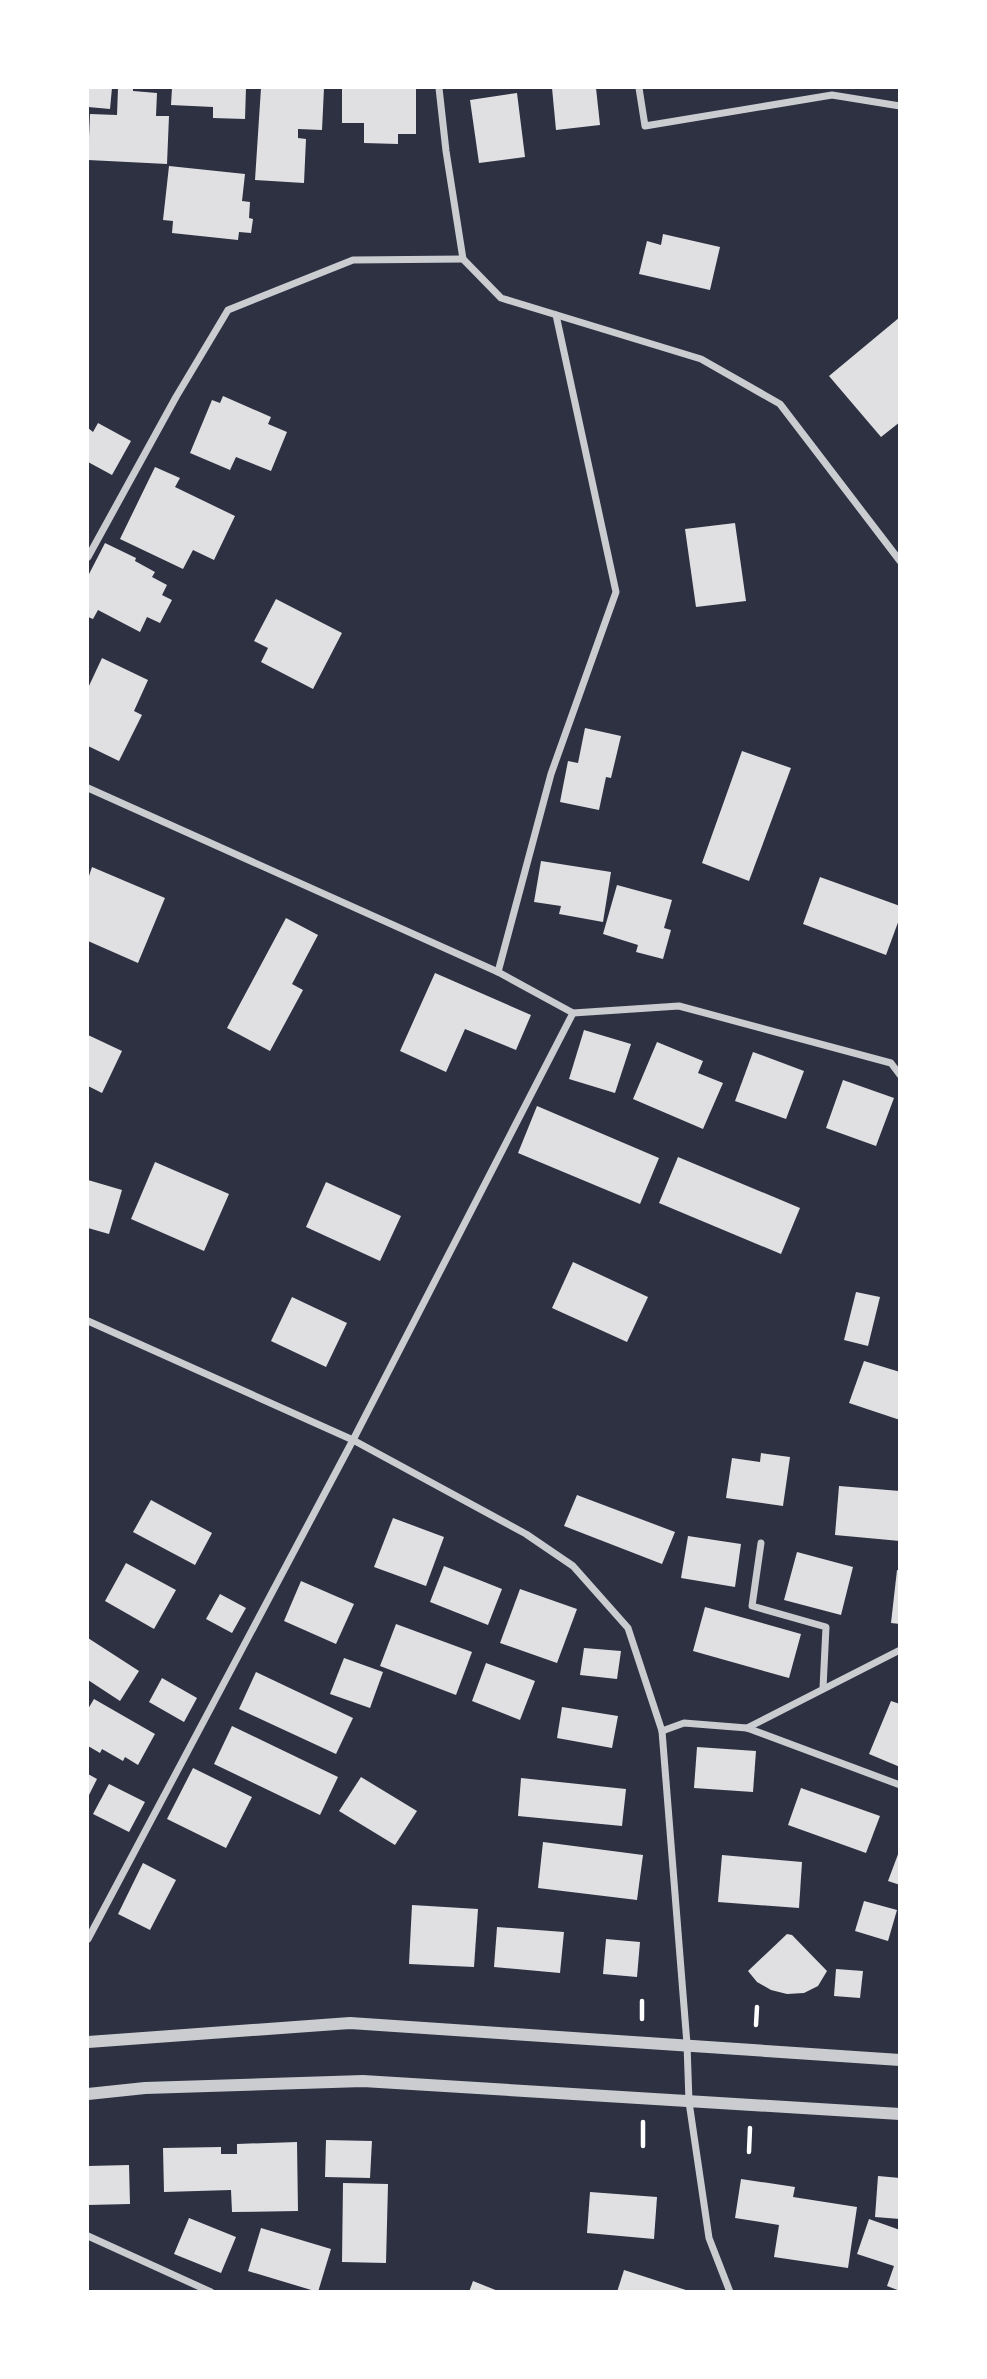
<svg xmlns="http://www.w3.org/2000/svg" width="987" height="2379" font-family="Quicksand,sans-serif">
	<style>
		.building { fill: #e0e0e3 }
		.lines { fill: none; stroke-linecap: round; stroke-linejoin: round }
		.path { stroke: #fff; stroke-width: 4.5 }
		.minor { stroke: #caccd0; stroke-width: 7 }
		.tertiary { stroke: #caccd0; stroke-width: 12 }
	</style>
	<rect width="100%" height="100%" fill="#2d3142"/>
	<!-- building -->
	<g class="building">
		<polygon points="88,88 112,88 110,109 88,107"/>
		<polygon points="118,88 133,88 133,91 157,93 156,116 169,116 167,164 88,160 90,114 117,115"/>
		<polygon points="172,88 246,88 245,119 213,118 213,107 171,105"/>
		<polygon points="261,88 324,88 322,130 298,129 298,138 306,139 304,183 255,180"/>
		<polygon points="342,88 416,88 416,134 398,134 398,144 364,143 364,123 342,123"/>
		<polygon points="552,88 596,88 600,125 556,130"/>
		<polygon points="517,93 525,157 479,163 470,100"/>
		<polygon points="169,166 245,174 242,201 250,202 249,218 253,219 251,233 239,232 238,240 172,233 173,221 163,220"/>
		<polygon points="663,234 720,247 710,290 639,274 647,241 661,245"/>
		<polygon points="900,317 900,422 881,437 829,376"/>
		<polygon points="223,396 271,417 268,424 287,432 271,471 236,457 230,470 190,453 212,400 220,403"/>
		<polygon points="98,423 131,441 112,475 88,462 88,428 93,432"/>
		<polygon points="155,467 180,478 175,487 235,516 214,560 193,550 183,569 120,539"/>
		<polygon points="735,523 746,601 696,607 685,529"/>
		<polygon points="105,543 136,558 135,561 155,572 152,577 167,585 162,595 172,600 160,623 147,617 140,632 98,610 93,619 88,617 88,576"/>
		<polygon points="276,599 342,633 313,689 261,662 268,648 254,641"/>
		<polygon points="102,658 148,680 134,711 142,715 119,761 88,746 88,688"/>
		<polygon points="585,728 621,736 611,778 606,777 599,810 560,802 568,761 578,763"/>
		<polygon points="742,751 791,768 749,881 702,863"/>
		<polygon points="541,861 611,872 603,922 559,914 561,906 534,902"/>
		<polygon points="92,867 165,898 138,963 88,941 88,879"/>
		<polygon points="820,877 900,906 900,917 886,955 803,924"/>
		<polygon points="617,885 672,900 664,928 671,930 663,959 636,952 638,945 603,934"/>
		<polygon points="286,918 318,935 292,984 303,990 270,1051 227,1028"/>
		<polygon points="435,973 531,1015 516,1050 465,1029 446,1072 400,1051"/>
		<polygon points="584,1030 631,1044 615,1093 569,1079"/>
		<polygon points="88,1035 122,1051 102,1093 88,1086"/>
		<polygon points="657,1042 703,1061 698,1073 723,1083 703,1129 633,1099"/>
		<polygon points="753,1052 804,1071 786,1119 735,1101"/>
		<polygon points="843,1080 894,1098 876,1146 826,1128"/>
		<polygon points="537,1106 659,1158 640,1204 518,1153"/>
		<polygon points="678,1157 800,1208 781,1254 659,1203"/>
		<polygon points="155,1162 229,1194 204,1251 131,1219"/>
		<polygon points="88,1180 122,1190 109,1234 88,1228"/>
		<polygon points="326,1182 401,1216 380,1261 306,1227"/>
		<polygon points="573,1262 648,1297 627,1342 552,1308"/>
		<polygon points="856,1292 880,1297 868,1346 844,1340"/>
		<polygon points="292,1297 347,1323 326,1367 271,1341"/>
		<polygon points="864,1361 900,1372 900,1420 849,1403"/>
		<polygon points="761,1453 790,1457 783,1506 726,1498 732,1458 760,1462"/>
		<polygon points="839,1486 900,1491 900,1541 835,1535"/>
		<polygon points="577,1495 675,1532 662,1564 564,1526"/>
		<polygon points="151,1500 212,1533 195,1565 133,1532"/>
		<polygon points="393,1518 444,1537 426,1586 374,1567"/>
		<polygon points="688,1536 741,1544 735,1587 681,1578"/>
		<polygon points="797,1552 853,1567 841,1615 784,1600"/>
		<polygon points="126,1563 176,1590 154,1629 105,1601"/>
		<polygon points="444,1566 502,1589 488,1625 430,1602"/>
		<polygon points="897,1570 900,1571 900,1624 891,1623"/>
		<polygon points="301,1581 354,1604 336,1644 284,1621"/>
		<polygon points="520,1589 577,1609 557,1663 500,1643"/>
		<polygon points="220,1594 246,1608 232,1633 206,1619"/>
		<polygon points="705,1607 801,1634 789,1678 693,1651"/>
		<polygon points="396,1624 472,1652 456,1695 380,1666"/>
		<polygon points="88,1638 139,1671 120,1701 88,1680"/>
		<polygon points="584,1648 621,1651 617,1679 580,1675"/>
		<polygon points="344,1658 383,1672 370,1708 330,1694"/>
		<polygon points="486,1663 535,1681 520,1720 472,1701"/>
		<polygon points="256,1672 353,1718 336,1754 239,1709"/>
		<polygon points="162,1678 197,1698 184,1722 149,1702"/>
		<polygon points="94,1699 155,1734 138,1765 125,1757 123,1761 102,1749 100,1753 88,1746 88,1709"/>
		<polygon points="891,1701 900,1704 900,1767 869,1754"/>
		<polygon points="562,1707 618,1716 612,1748 557,1738"/>
		<polygon points="232,1726 338,1777 320,1815 214,1764"/>
		<polygon points="697,1747 756,1751 753,1792 694,1788"/>
		<polygon points="193,1768 252,1797 226,1848 167,1819"/>
		<polygon points="88,1774 97,1779 88,1797"/>
		<polygon points="361,1777 417,1811 395,1845 339,1811"/>
		<polygon points="521,1778 626,1789 622,1826 518,1816"/>
		<polygon points="109,1784 145,1802 129,1832 93,1814"/>
		<polygon points="801,1788 880,1816 866,1853 788,1825"/>
		<polygon points="543,1842 643,1855 637,1900 538,1888"/>
		<polygon points="900,1849 900,1885 888,1881"/>
		<polygon points="722,1855 802,1862 799,1908 718,1902"/>
		<polygon points="143,1863 176,1880 150,1930 118,1914"/>
		<polygon points="864,1901 897,1910 888,1941 855,1931"/>
		<polygon points="412,1905 478,1909 474,1967 409,1964"/>
		<polygon points="497,1927 564,1932 560,1973 494,1967"/>
		<polygon points="787,1934 792,1935 827,1971 818,1986 804,1993 787,1994 771,1990 757,1982 748,1971"/>
		<polygon points="606,1939 640,1942 637,1977 603,1974"/>
		<polygon points="836,1969 863,1971 860,1998 834,1996"/>
		<polygon points="326,2140 372,2141 370,2178 325,2177"/>
		<polygon points="297,2142 298,2211 232,2212 231,2190 164,2192 163,2148 221,2147 221,2154 237,2154 237,2144"/>
		<polygon points="129,2165 130,2204 88,2205 88,2166"/>
		<polygon points="878,2176 900,2178 900,2219 875,2217"/>
		<polygon points="741,2179 795,2187 793,2197 857,2207 848,2268 774,2257 779,2225 735,2218"/>
		<polygon points="343,2183 388,2184 386,2263 342,2262"/>
		<polygon points="590,2192 657,2197 654,2239 587,2233"/>
		<polygon points="189,2218 236,2237 221,2273 174,2254"/>
		<polygon points="869,2219 900,2230 900,2291 887,2286 894,2266 857,2254"/>
		<polygon points="261,2228 331,2249 318,2292 248,2271"/>
		<polygon points="624,2270 689,2291 689,2292 617,2292"/>
		<polygon points="473,2281 498,2291 498,2292 469,2292"/>
	</g>
	<g class="lines">
		<!-- path -->
		<g class="path">
			<polyline points="642,2001 642,2019"/>
			<polyline points="756,2025 757,2007"/>
			<polyline points="643,2122 643,2146"/>
			<polyline points="749,2152 750,2128"/>
		</g>
		<!-- minor -->
		<g class="minor">
			<polyline points="439,88 446,151 463,259 501,298 701,359 780,404 900,561"/>
			<polyline points="639,88 645,126 832,95 900,106"/>
			<polyline points="88,557 176,397 228,310 353,260 463,259"/>
			<polyline points="88,788 498,972 573,1013 679,1006 891,1063 900,1075"/>
			<polyline points="498,972 551,774 616,592 556,315"/>
			<polyline points="88,1321 353,1440 526,1534 573,1566 628,1628 662,1731 687,2044 689,2102 709,2238 730,2292"/>
			<polyline points="761,1543 752,1606 826,1627 823,1688"/>
			<polyline points="747,1728 900,1650"/>
			<polyline points="662,1731 684,1723 747,1728 900,1785"/>
			<polyline points="88,1939 353,1440 573,1013"/>
			<polyline points="88,2236 211,2292"/>
		</g>
		<!-- tertiary -->
		<g class="tertiary">
			<polyline points="88,2042 350,2023 900,2060"/>
			<polyline points="88,2094 145,2088 363,2081 900,2114"/>
		</g>
	</g>
	<!-- border -->
	<rect width="987" height="2379" fill="none" stroke="#ffffff" stroke-width="178"/>
</svg>
